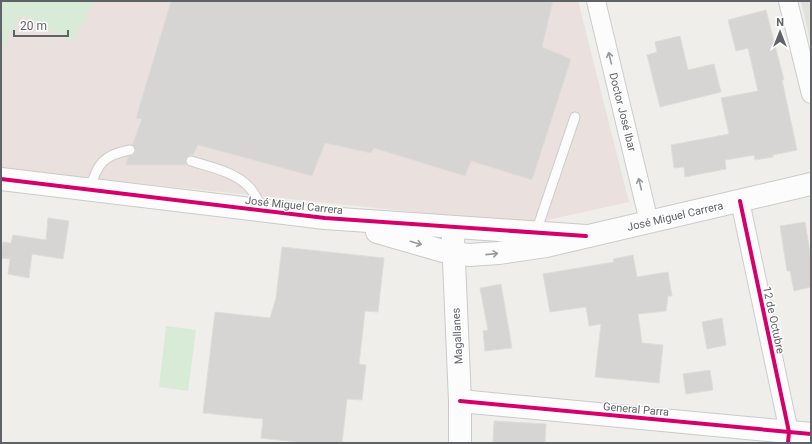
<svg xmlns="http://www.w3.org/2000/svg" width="812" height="444" font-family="Roboto,sans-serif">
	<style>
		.education { fill: #e2e0da }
		.medical { fill: #eae0de }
		.green { fill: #d8ebd6 }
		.building { fill: #d6d5d3; stroke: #deddd9 }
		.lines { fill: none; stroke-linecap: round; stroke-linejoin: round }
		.lane-casing { stroke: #cbcccc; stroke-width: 11 }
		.street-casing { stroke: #cbcccc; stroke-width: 20 }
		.secondary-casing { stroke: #cacacb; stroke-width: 24 }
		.lane { stroke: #fdfcfc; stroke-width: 9 }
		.street { stroke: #fdfcfc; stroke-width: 18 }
		.secondary { stroke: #fdfcfc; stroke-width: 22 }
		.cycleway-casing { stroke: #fff; stroke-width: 6 }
		.cycleway { stroke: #d6006c; stroke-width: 4 }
		.oneway { stroke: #96999c }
		.labels { text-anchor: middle; stroke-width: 3; stroke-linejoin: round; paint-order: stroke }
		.street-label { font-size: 11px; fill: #5f6368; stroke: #fff }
	</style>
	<rect width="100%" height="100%" fill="#efeeea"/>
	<!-- education -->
	<polygon class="education" points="801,1 811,1 811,45"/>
	<!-- medical -->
	<polygon class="medical" points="94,1 578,1 629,202 529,224 1,169 1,52 7,38 21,14 72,41"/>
	<!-- green -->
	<g class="green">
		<polygon points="1,1 94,1 72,42 21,14 1,52"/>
		<polygon points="166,326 196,330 188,391 159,387"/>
	</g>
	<!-- building -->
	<g class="building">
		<polygon points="171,1 553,1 542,47 571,59 532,180 471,161 465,176 374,148 371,153 325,143 312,176 198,145 193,155 189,155 185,159 186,165 126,165 128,156 134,155 136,151 132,145 142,119 136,118"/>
		<polygon points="766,10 784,80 782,80 797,150 773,155 773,157 755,160 754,155 725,160 726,169 685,177 684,167 674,168 671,145 729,134 721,98 758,91 748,48 736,51 728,20"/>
		<polygon points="680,36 688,70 714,64 721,92 660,107 647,55 657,52 655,42"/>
		<polygon points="48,218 69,221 63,259 32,254 29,278 8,274 10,259 1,258 3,242 11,243 13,235 46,240"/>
		<polygon points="805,222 811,258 811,287 794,291 790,271 787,271 780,226"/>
		<polygon points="282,247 384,258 378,312 365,311 359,364 366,365 362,400 347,399 342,443 306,443 261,438 263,419 203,413 215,312 270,318 276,298"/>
		<polygon points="633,255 637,277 668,272 672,296 668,296 666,311 638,314 642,343 663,345 659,383 595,377 601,324 589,326 586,307 550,312 543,274 614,262 613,259"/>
		<polygon points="501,284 512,348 485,351 483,331 488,330 480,288"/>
		<polygon points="722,318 726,345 707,349 702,322"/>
		<polygon points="710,370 713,390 686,394 683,374"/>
		<polygon points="494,421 546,424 545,443 493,443"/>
	</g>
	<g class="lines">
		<defs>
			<g id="lane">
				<path d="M191 161C210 167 236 172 250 188 255 194 259 202 263 209"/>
				<path d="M90 189C97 164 103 155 130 150"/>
				<polyline points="536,232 575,117"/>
			</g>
			<g id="street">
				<polyline points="596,1 649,222"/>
				<polyline points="788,1 811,94"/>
				<polyline points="740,201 789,432 788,443"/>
			</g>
			<g id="secondary">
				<polyline points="1,179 325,218 586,236"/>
				<polyline points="377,232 443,251 469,255 499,253 546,246 811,184"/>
				<polyline points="453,238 460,401 460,443"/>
				<polyline points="460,401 811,434"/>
			</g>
		</defs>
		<!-- lane casing -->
		<use href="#lane" class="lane-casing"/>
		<!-- street casing -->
		<use href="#street" class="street-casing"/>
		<!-- secondary casing -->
		<use href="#secondary" class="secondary-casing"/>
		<!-- lane -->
		<use href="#lane" class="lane"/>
		<!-- street -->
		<use href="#street" class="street"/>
		<!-- secondary -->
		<use href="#secondary" class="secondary"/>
		<defs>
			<g id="cycleway">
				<polyline points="1,179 325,218 586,236"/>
				<polyline points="740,201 789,432 788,443"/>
				<polyline points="460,401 811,434"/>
			</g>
		</defs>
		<!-- cycleway casing -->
		<use href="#cycleway" class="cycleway-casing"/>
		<!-- cycleway -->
		<use href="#cycleway" class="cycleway"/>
	</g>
	<!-- one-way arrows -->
	<defs><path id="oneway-shaft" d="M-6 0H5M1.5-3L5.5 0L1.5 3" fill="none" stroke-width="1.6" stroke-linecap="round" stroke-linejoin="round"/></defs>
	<g class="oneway">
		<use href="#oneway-shaft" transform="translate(610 58) rotate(-104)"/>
		<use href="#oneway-shaft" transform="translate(640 184) rotate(-104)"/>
		<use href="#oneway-shaft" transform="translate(416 243) rotate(17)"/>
		<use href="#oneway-shaft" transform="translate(492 254) rotate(-6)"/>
	</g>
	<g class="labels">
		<!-- street labels -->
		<g class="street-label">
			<text transform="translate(623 112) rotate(76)" y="4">Doctor José Ibar</text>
			<text transform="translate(294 205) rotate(6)" y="4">José Miguel Carrera</text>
			<text transform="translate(675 216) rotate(-13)" y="4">José Miguel Carrera</text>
			<text transform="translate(774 320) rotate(78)" y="4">12 de Octubre</text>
			<text transform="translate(457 336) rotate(-93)" y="4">Magallanes</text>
			<text transform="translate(636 409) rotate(5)" y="4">General Parra</text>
		</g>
	</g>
	<!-- border -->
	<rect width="812" height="444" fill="none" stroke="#5f6368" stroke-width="4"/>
	<!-- north arrow -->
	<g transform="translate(780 32)" stroke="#ffffff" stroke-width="3" paint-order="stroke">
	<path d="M0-3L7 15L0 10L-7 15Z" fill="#5f6368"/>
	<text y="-6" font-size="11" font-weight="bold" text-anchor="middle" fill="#5f6368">N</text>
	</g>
	<!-- scale -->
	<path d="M14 30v6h54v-6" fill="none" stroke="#5f6368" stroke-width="2"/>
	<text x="20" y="30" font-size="12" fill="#5f6368" stroke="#ffffff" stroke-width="3" paint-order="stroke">20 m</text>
</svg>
